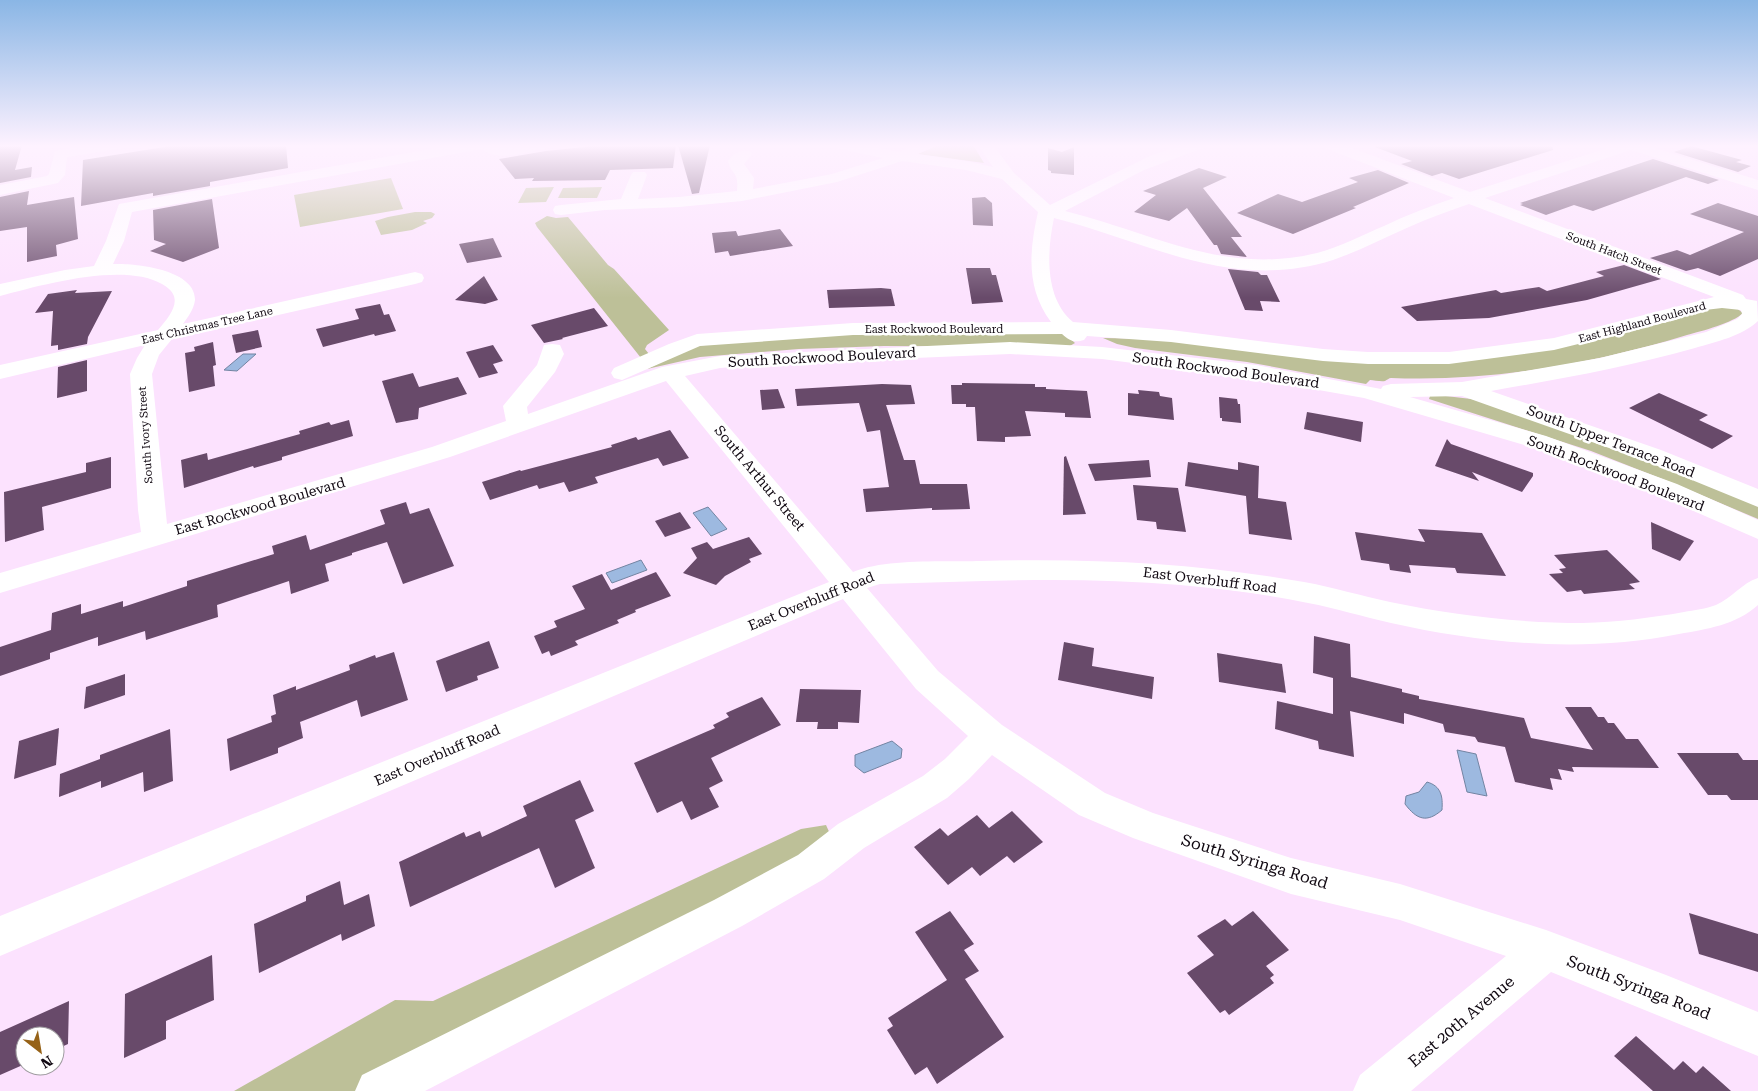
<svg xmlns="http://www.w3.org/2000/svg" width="1758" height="1091" font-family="'Roboto Serif',serif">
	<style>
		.green { fill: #bdc098 }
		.water { fill: #9db9e0; stroke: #7384a2 }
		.building { fill: #684a6a }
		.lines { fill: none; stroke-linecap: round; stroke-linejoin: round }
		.minor { fill: #fff; fill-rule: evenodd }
		.labels { text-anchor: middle; stroke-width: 5; stroke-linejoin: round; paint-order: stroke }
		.far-street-label { font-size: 11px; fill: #100811; stroke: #fff }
		.street-label { font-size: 14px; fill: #100811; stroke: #fff }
		.near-street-label { font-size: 16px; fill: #100811; stroke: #fff }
	</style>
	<rect width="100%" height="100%" fill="#fce2fe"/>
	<!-- green -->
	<g class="green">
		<polygon points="937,145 973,145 984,163 918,154"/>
		<polygon points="391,178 403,209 300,227 294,195"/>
		<polygon points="554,187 546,202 518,203 526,188"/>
		<polygon points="602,187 597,198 558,198 563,188"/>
		<polygon points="415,212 431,212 435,214 432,218 423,221 427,223 412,230 381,235 375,221 388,217"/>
		<polygon points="547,216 556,218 568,217 608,265 614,269 669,330 647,345 645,349 649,354 641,358 537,227 535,223"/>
		<path d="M1717 304 1735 307 1743 313C1733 323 1702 331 1687 335 1592 364 1491 382 1391 378 1389 378 1387 380 1385 381 1381 382 1374 380 1370 380L1366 384 1247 362 1135 348 1117 344 1103 338 1156 339 1383 362 1565 346 1670 321Z"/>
		<polygon points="1059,333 1065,334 1075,343 1068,347 884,346 799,349 700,357 647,369 693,346 843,334"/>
		<polygon points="1437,395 1480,400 1542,420 1758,505 1758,519 1675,484 1591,451 1429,399 1430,396"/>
		<polygon points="826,825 831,836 819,853 357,1091 234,1091 395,1000 433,1001 801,829"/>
	</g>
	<!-- water -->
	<g class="water">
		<polygon points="243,354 256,354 237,371 224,370"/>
		<polygon points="708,507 727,529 711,536 693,513"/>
		<polygon points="641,560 647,570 612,583 606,573"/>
		<polygon points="892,741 902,749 901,758 864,773 855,766 855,755"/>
		<polygon points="1457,750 1476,754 1487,796 1467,792"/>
		<path d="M1427 782C1441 786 1443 796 1442 810 1427 823 1417 820 1405 804L1406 796 1419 792Z"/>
	</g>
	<!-- building -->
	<g class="building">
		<polygon points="0,145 22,145 15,170 32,167 31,177 0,183"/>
		<polygon points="177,145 286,145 288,168 210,182 210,186 153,196 153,193 81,206 83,160"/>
		<polygon points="604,145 676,145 673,168 610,170 605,180 532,181 534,178 515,179 499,159 546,151"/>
		<polygon points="678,145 710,145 699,193 692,194"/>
		<polygon points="1376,145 1552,145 1553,150 1459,179 1442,173 1432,176 1401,164 1412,161 1375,147"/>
		<polygon points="1691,146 1742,160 1736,162 1751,166 1738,172 1674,152"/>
		<polygon points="1074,147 1074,175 1051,173 1051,171 1048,170 1048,148 1062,152"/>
		<polygon points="1653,159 1719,180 1708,184 1686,177 1593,211 1574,205 1546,215 1520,205 1523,204 1520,203"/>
		<polygon points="1199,168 1227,177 1203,188 1242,237 1231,237 1247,257 1221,254 1217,245 1214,245 1187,208 1169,221 1134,212 1156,195 1143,191"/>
		<polygon points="1378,170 1409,183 1353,207 1356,208 1293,234 1237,213 1278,194 1302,202 1358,182 1349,178"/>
		<polygon points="29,191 27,205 74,197 78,239 56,245 57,256 27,262 27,227 0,231 0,197"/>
		<polygon points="985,197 992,203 993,226 973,225 972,198"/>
		<polygon points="212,199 219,248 183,262 150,251 166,244 154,240 153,210"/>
		<polygon points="1718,203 1758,216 1758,259 1720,276 1698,268 1686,271 1650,258 1677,250 1690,255 1744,232 1690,214"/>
		<polygon points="780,229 793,246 730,256 728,251 715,253 712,233 736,231 738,236"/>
		<polygon points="493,238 502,257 467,263 459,244"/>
		<polygon points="1624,265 1661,279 1587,300 1489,318 1417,321 1401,307 1496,290 1501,293 1539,287 1547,291 1604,276 1596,272"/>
		<polygon points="966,268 990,268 992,275 996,275 1003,302 972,304"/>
		<polygon points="1228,269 1258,272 1261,275 1267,275 1280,302 1260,301 1263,311 1245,310"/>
		<polygon points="484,276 498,300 485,304 455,300"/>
		<polygon points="881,288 891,289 895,306 829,308 827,290"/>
		<polygon points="77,290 75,293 112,291 88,337 87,344 58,350 58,345 51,346 53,311 35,313 48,294"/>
		<polygon points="380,304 384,315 389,314 396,331 375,336 374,334 323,347 316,329 359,319 355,309"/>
		<polygon points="594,308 608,326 562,338 563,339 544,343 531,325"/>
		<polygon points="258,330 262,347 236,353 232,335"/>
		<polygon points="213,342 216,365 213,366 215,386 189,392 185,353 195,351 194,347"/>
		<polygon points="493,345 503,361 493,364 498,373 479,378 466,352"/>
		<polygon points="87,360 87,391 57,398 58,367"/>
		<polygon points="413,373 419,387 458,377 467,394 419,408 418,419 396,423 382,381"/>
		<polygon points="962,383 1035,384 1035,387 1046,387 1046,389 1087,391 1091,418 1065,417 1065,413 1025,411 1031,436 1005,437 1005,442 977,441 975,407 966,407 966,404 952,404 951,385 962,385"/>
		<polygon points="882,384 911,385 915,404 886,405 904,460 915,460 920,484 967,484 970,509 932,510 932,508 866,512 863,489 889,487 880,430 867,432 859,403 797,406 795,389"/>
		<polygon points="778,389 785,408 762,410 760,390"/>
		<polygon points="1138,390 1159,392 1160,396 1172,398 1174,420 1128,415 1128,393 1139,394"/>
		<polygon points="1659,393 1708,415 1699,420 1733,436 1712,449 1629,408"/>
		<polygon points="1219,397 1237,399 1238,404 1240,404 1241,423 1222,421 1222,418 1220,418"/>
		<polygon points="1307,412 1363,422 1361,442 1304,429"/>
		<polygon points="349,420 353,436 282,457 282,460 254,468 253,466 184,488 181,460 207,453 208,460 300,434 299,431 329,422 331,425"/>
		<polygon points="670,430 689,458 663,466 658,458 595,477 598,483 569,492 564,482 539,489 537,485 490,500 482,482 520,470 521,471 612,447 611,445 636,437 638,440"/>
		<polygon points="1447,439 1451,444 1533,473 1533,476 1522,492 1472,472 1479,481 1435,466"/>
		<polygon points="1066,456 1086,514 1063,515 1064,457"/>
		<polygon points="111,457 111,488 42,507 44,530 5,542 4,492 86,472 86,463"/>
		<polygon points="1149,460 1151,477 1095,481 1088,464"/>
		<polygon points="1188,462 1238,470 1238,462 1259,466 1258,498 1286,502 1292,540 1249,534 1246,496 1185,486"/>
		<polygon points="1133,485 1178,488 1186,532 1157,529 1156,522 1137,520"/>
		<polygon points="406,502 410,514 429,508 454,566 403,584 387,542 352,553 352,555 325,564 329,581 291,594 289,581 217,605 218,617 146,640 145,631 98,646 98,637 50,653 50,659 0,676 0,647 51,630 52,613 81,604 81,614 123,601 123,607 187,586 187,581 274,554 272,546 306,535 310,550 385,524 380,510"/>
		<polygon points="680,512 691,528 665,537 655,521"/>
		<polygon points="1651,522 1694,541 1680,561 1652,549"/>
		<polygon points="1418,529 1482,533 1506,576 1457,573 1455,568 1409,565 1411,573 1390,570 1389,564 1361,560 1355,532 1425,542"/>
		<polygon points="749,537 762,554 749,559 751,562 725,576 716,585 683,573 697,558 691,548 707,542 713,549"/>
		<polygon points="1607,550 1640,582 1629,584 1635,589 1584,594 1581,590 1567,592 1549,574 1563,573 1559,569 1566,568 1554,555"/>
		<polygon points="656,572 671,596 635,610 636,612 617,620 619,623 575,641 578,645 551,656 549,651 542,654 534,636 557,627 554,621 585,609 572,586 602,574 611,590"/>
		<polygon points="1314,636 1350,644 1351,677 1402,689 1402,692 1419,696 1419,699 1524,718 1531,738 1593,750 1565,707 1591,707 1598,717 1604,717 1608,723 1614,723 1626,739 1638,739 1659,768 1572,767 1574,772 1558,769 1562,780 1550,778 1553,790 1515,782 1505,747 1478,742 1475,737 1445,732 1443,724 1404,713 1404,724 1350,711 1354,757 1319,749 1318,741 1275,729 1277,701 1333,714 1333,678 1313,673"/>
		<polygon points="489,641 499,668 477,676 478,680 446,692 436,661"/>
		<polygon points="1064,642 1094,648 1092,666 1154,677 1152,699 1058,680"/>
		<polygon points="394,652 408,700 361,717 357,700 300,722 303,738 278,748 278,753 230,771 227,739 272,722 271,716 276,714 273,695 296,686 296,690 350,670 349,665 375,655 376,658"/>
		<polygon points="1217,653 1282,664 1286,693 1219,682"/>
		<polygon points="125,674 125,695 84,709 86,687"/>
		<polygon points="800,689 861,690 859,723 838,722 838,729 817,729 818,722 796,722"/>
		<polygon points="762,697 781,725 711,758 723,781 709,788 719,807 691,820 682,801 657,813 634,763 715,728 713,725 729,717 726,713"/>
		<polygon points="59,728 56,765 14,779 19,741"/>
		<polygon points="170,729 173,781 144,792 143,772 101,788 101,781 59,797 60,774 100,759 100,755"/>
		<polygon points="1677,753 1738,753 1743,760 1758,760 1758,800 1731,800 1727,795 1708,795"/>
		<polygon points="580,780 594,811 575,820 595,868 555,888 539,848 410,907 399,862 464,832 466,837 480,831 482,837 527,816 523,806"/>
		<polygon points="1012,811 1043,842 1014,863 1007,856 980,876 972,867 948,885 914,847 940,828 948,836 977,815 989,828"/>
		<polygon points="340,881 344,905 369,894 375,926 342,941 341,934 259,973 254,924 306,901 306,896"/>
		<polygon points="950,911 974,944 964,950 979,971 965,979 1004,1037 937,1084 927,1067 915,1075 887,1030 893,1026 888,1018 947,980 915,932"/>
		<polygon points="1253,911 1289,950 1266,966 1274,975 1270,978 1274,983 1229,1015 1225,1010 1220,1013 1187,973 1214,955 1197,936 1225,919 1232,926"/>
		<polygon points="1689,913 1758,934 1758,972 1699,954"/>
		<polygon points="212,955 214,1000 166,1021 166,1039 124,1058 125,994"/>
		<polygon points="69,1001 68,1044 55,1050 55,1036 25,1036 25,1064 0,1075 0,1032"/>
		<polygon points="1636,1036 1674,1070 1683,1061 1696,1073 1703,1066 1731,1091 1653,1091 1614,1056"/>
	</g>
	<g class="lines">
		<!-- minor -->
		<g class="minor">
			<polygon points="89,145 125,145 123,148 118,149 67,157 65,175 58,183 0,195 0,185 47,176 49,174 55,151"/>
			<path d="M454 145H550L548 148 543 149C526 152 496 162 482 149L132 212 124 241 113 264C134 263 196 269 195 300 194 309 188 317 183 324L415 272 422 274 424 278 422 282 415 284 172 339 159 355 152 374 167 524 432 447 506 421 503 406 537 365 544 345 552 344 560 345 564 354 555 372 527 407 528 414 662 367 720 356 1010 342 1102 347 1256 365 1381 389 1383 386 1391 384 1462 382 1600 358 1706 332 1737 319 1742 314 1741 310 1722 308 1705 310 1671 321 1554 350 1449 364H1368L1323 361 1171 342 1087 336 1084 340C1074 343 1070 341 1062 334L853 335 700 346 622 380 614 378 611 373 614 368 669 344 697 334 853 323 1051 322C1026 289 1029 251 1038 212L1002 179 966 170 902 161 837 182 742 201 679 207 605 210 561 215 555 214 553 210 555 206 561 205 621 199 631 175 633 172H645L647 175 638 199 679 197 737 191C739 171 732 176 728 161 734 153 741 149 750 151L752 154 744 164 754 178 753 189 832 174 883 158 836 148 834 145H865L899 152 914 145H934L932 148 917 154 966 161 993 167 978 145H993L1014 173 1050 205 1152 155 1182 145H1205L1203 148 1144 170 1065 211C1151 232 1224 276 1317 253 1340 247 1362 235 1384 226 1407 215 1430 206 1454 198L1325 148 1323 145H1344L1470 192 1617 145H1645L1758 180V190L1631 150 1485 198 1743 295 1746 299 1757 301 1758 321C1742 336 1716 342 1695 348 1628 367 1560 379 1491 391L1661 450 1758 489V507L1643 460 1462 396 1410 397 1546 436 1677 484 1758 520V539L1659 496 1528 446 1364 398 1256 379 1102 359 1010 354 772 364 720 368 685 376 853 572C886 558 945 562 981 561 1090 558 1197 563 1304 582 1333 587 1361 596 1390 602 1453 615 1518 623 1583 623 1617 622 1651 618 1684 612 1694 610 1706 609 1716 605 1732 598 1742 583 1758 578V605C1736 625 1707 629 1679 634 1584 653 1485 644 1391 623 1363 617 1336 608 1308 603 1266 594 1223 589 1180 585 1080 576 980 581 880 584L867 588 938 671 1002 725 1105 793 1153 813 1291 858 1400 884 1546 930 1666 975 1758 1012V1056L1551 972 1411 1091H1353L1360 1075 1506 956 1400 920 1291 894 1133 838 1079 815 992 755 969 779 947 798 864 848 824 879 742 926 425 1091H355L362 1075 714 900 798 855 838 824 923 776 945 759 968 736 916 689 843 599 0 956V916L829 582 666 381 450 457 0 593V573L141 532 138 510 130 374 137 358 145 345 0 379V365L158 330C171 315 186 297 162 284 123 262 42 285 0 296V284L65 270 94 266 106 241 119 204ZM1469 204 1714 297 1554 338 1449 352H1368L1323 349 1171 330 1073 322C1044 298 1047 251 1054 218 1149 242 1231 292 1333 260 1359 251 1384 238 1409 227 1429 218 1449 211 1469 204Z"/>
		</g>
	</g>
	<!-- sky -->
	<linearGradient id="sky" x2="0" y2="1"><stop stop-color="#8ab6e5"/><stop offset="0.49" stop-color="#fef2ff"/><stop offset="1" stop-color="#fef2ff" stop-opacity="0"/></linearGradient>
	<rect width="1758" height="298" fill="url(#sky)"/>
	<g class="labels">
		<!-- far-street labels -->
		<g class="far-street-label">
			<text transform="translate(1614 253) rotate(21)" y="4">South Hatch Street</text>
			<text transform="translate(1642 322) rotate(-15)" y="4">East Highland Boulevard</text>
			<text transform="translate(207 325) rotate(-13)" y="4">East Christmas Tree Lane</text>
			<text x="934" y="333">East Rockwood Boulevard</text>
			<text transform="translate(145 435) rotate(-94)" y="4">South Ivory Street</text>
		</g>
		<!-- street labels -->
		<g class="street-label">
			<text transform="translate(822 357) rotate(-3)" y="5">South Rockwood Boulevard</text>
			<text transform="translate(1226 370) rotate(8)" y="5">South Rockwood Boulevard</text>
			<text transform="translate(1611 441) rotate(21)" y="5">South Upper Terrace Road</text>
			<text transform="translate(1616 473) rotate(21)" y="5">South Rockwood Boulevard</text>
			<text transform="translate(760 478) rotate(50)" y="5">South Arthur Street</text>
			<text transform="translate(260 506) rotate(-16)" y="5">East Rockwood Boulevard</text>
			<text transform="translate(1210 580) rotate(7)" y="5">East Overbluff Road</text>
			<text transform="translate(811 601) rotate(-22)" y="5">East Overbluff Road</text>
			<text transform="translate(437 755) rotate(-23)" y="5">East Overbluff Road</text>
		</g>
		<!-- near-street labels -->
		<g class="near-street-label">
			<text transform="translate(1255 861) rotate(17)" y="6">South Syringa Road</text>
			<text transform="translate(1639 987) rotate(21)" y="6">South Syringa Road</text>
			<text transform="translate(1461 1021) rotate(-40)" y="6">East 20th Avenue</text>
		</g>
	</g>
	<!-- north arrow -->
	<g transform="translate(40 1051) rotate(149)"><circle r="24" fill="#ffffff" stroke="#9f9ca0"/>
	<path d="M0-4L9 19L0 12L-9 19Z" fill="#966217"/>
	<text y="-8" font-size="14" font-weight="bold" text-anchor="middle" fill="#100811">N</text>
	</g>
</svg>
